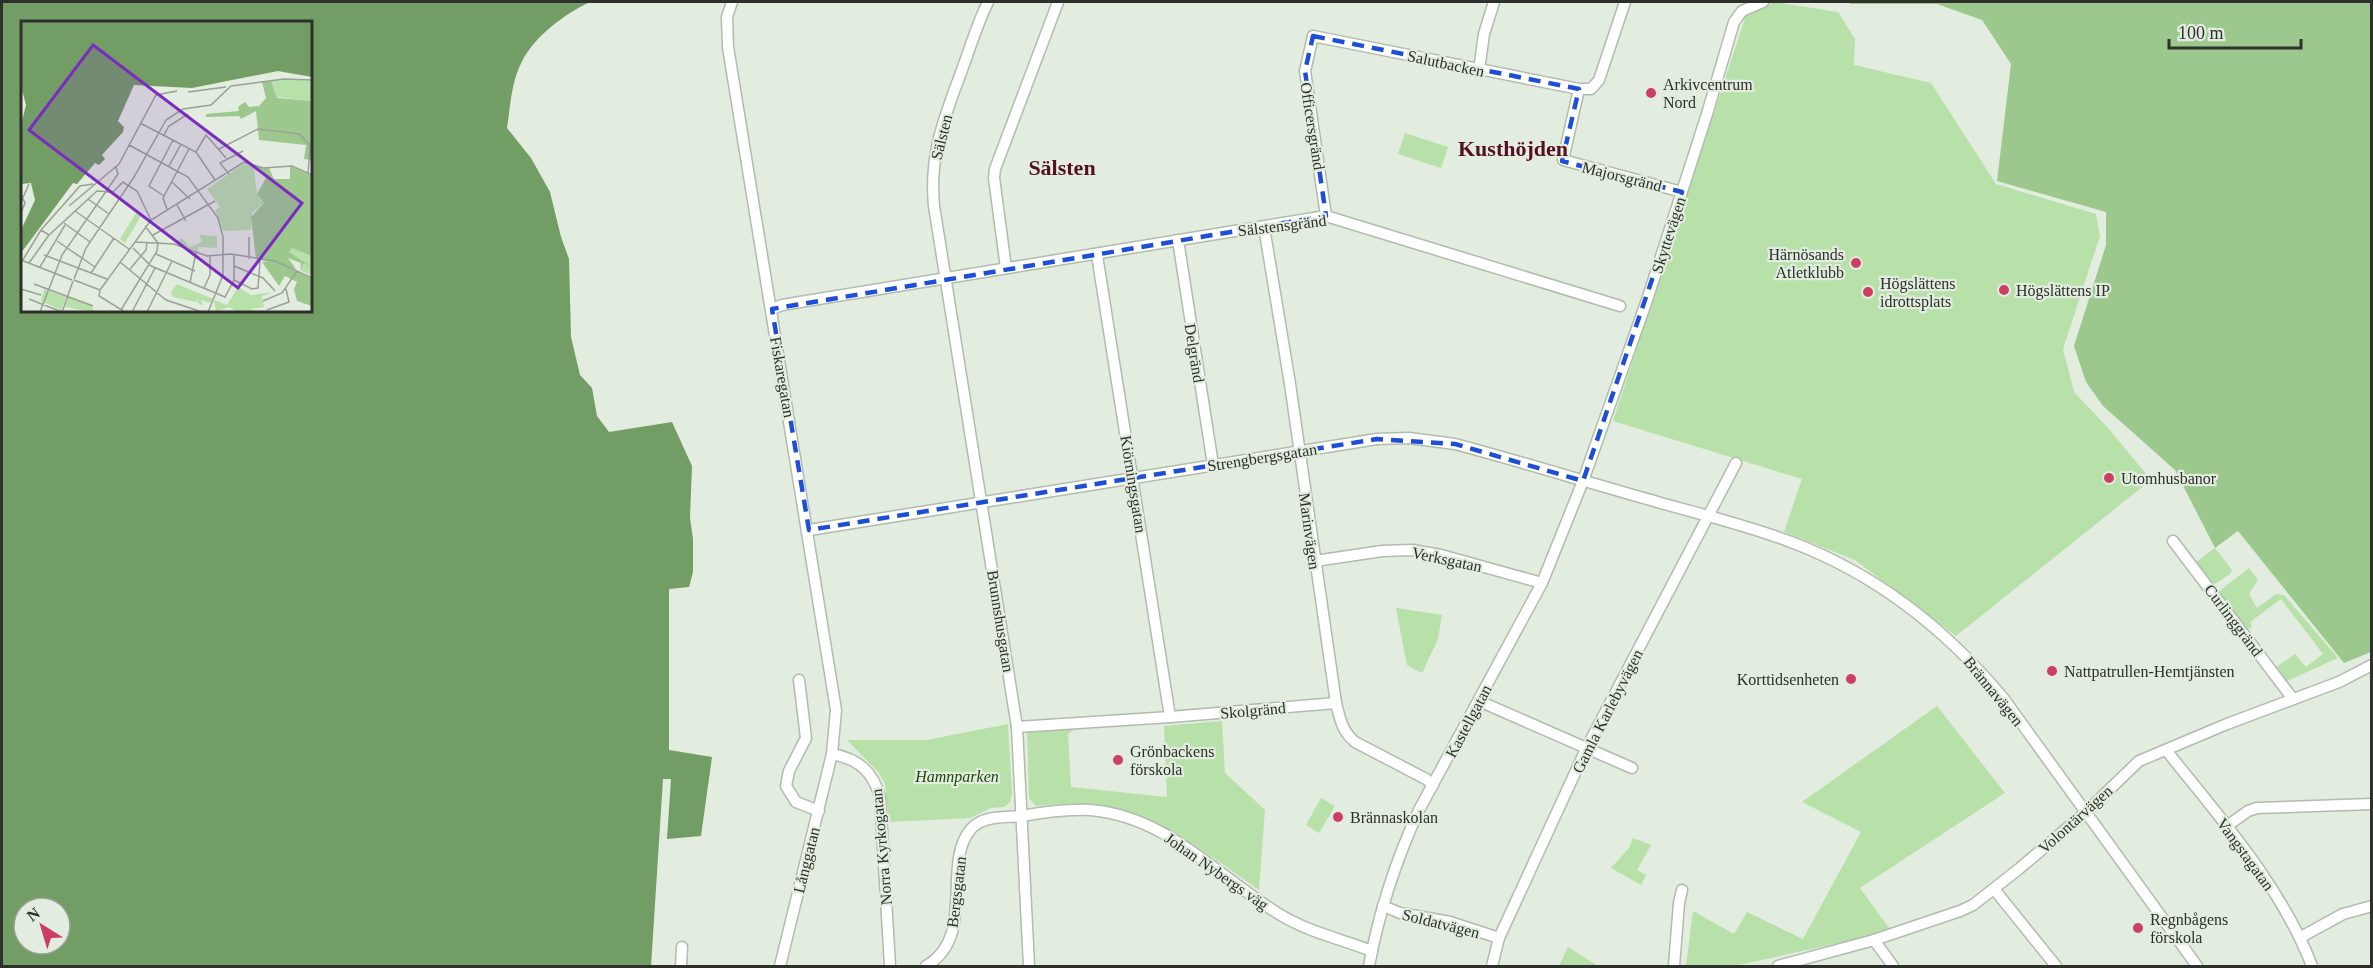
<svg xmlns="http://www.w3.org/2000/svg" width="2373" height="968" font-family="Georgia,serif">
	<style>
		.green { fill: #b7e1a9 }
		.forest { fill: #9cc88d }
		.water { fill: #729d64; fill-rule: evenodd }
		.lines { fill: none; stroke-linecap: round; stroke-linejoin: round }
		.minor-casing { stroke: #b1bbae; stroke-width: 13 }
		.minor { stroke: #fff; stroke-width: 10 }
		.marked { fill: none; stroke: #1d4ed8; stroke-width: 4.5; stroke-dasharray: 12 8; stroke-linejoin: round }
		.poi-dot { fill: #cd3e63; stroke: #e2ecdf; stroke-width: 2 }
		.labels { text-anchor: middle; stroke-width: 4.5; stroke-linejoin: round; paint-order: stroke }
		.street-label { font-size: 16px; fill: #2d302b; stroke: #e2ecdf }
		.poi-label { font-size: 16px; fill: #2d302b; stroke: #e2ecdf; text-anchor: start }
		.park-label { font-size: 16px; font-style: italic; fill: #1d470a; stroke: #e2ecdf }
		.district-label { font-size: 22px; font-weight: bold; fill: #541023; stroke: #e2ecdf }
		.inset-road { fill: none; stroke: #9aa197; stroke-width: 1.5 }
		.view { fill: #7b2cbf; fill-opacity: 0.15; stroke: #7b2cbf; stroke-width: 3 }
		.inset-edge { fill: none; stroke: #2d302b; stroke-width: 3 }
	</style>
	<rect width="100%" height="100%" fill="#e2ecdf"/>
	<!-- green -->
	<g class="green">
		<polygon points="1774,2 1838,12 1855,39 1854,65 1931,83 1996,184 2096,214 2100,236 2063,349 2074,392 2109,429 2151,480 1956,636 1855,560 1784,532 1802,479 1613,421 1746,15"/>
		<polygon points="1405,133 1448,147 1441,168 1398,154"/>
		<polygon points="2215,548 2232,570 2231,573 2212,586 2195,563"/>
		<polygon points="2249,568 2258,580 2249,594 2257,608 2276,594 2284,595 2338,658 2287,681 2275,668 2295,654 2306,667 2323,654 2281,599 2250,622 2252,627 2246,631 2217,593"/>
		<polygon points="1396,608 1442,615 1438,639 1422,673 1407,665"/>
		<polygon points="1937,706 2005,793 1860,888 1889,928 1880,934 1734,966 1686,966 1693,911 1734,934 1747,912 1803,939 1861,832 1802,802"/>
		<path d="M1222 721 1225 773 1265 810 1259 890C1204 852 1153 808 1082 804 1067 803 1051 805 1036 806L1029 798 1027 731 1078 727 1068 734 1071 787 1167 797 1164 726Z"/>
		<polygon points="1008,724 1012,793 1010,802 1004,807 991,808 970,818 889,822 885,784 879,773 847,740 927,740"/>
		<polygon points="1321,798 1335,806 1319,833 1306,825"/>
		<polygon points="1633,838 1651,845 1637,870 1646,875 1641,885 1611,868 1629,848"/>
		<polygon points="1568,947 1598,966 1559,966"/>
	</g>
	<!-- forest -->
	<polygon class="forest" points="1849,2 2371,2 2371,652 2344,663 2238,531 2215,548 2175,470 2103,406 2086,382 2074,346 2106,245 2106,212 1997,181 2011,64 1982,20 1937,4 1850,4"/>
	<!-- water -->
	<path class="water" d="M2 2H590C563 15 531 38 519 68 511 86 510 109 507 128L531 158 550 192 561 237 569 259 571 337 580 375 592 388 597 416 609 432 672 422 692 466 690 518 693 539V572L689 587 669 589V750L712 757 701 836 667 839 671 779H663L651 966H2ZM22 22H310V310H22ZM24 908H60V944H24Z"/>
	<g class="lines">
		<defs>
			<g id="minor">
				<polyline points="732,2 727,17 728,47 836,710 832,754 780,966"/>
				<path d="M988 2C978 22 971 45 963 67 945 117 929 151 934 206L1017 727 1029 966"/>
				<polyline points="1625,2 1599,80 1591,89 1579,89 1563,160 1682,192"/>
				<polyline points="1479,70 1484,34 1494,2"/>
				<polyline points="1326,216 1305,71 1313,36 1579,89"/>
				<path d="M1264 227 1290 384 1336 703C1340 719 1342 731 1355 742L1426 779 1433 785"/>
				<polyline points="1178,240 1213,465"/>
				<polyline points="1097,255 1170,717 1336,703"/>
				<polyline points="1006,268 994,178 995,169 1058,2"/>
				<polyline points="772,309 782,305 1326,216 1620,306"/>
				<path d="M809 530 1377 439 1409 438 1455 444C1519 461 1583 481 1647 499 1695 513 1744 524 1791 542 1876 574 1946 629 2004 699L2197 966"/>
				<polyline points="2173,541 2293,699"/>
				<polyline points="1315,561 1382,551 1412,550 1441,555 1542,583"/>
				<polyline points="799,680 806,738 789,771 786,786 796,802 819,811"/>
				<polyline points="1479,701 1632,768"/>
				<polyline points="1017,727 1170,717"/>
				<path d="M2166 750C2220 818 2280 884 2312 966"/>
				<path d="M832 754C859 759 873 772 880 797L890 966"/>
				<polyline points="2227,826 2248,811 2257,808 2372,804"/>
				<polyline points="1994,889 2056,966"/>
				<polyline points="1383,906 1400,913 1450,922 1499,938"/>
				<polyline points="2301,937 2343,914 2372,906"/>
				<polyline points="1874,940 1893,966"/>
				<polyline points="681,966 682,947"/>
				<path d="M926 966C977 937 941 863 971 829 983 815 1005 818 1022 816 1044 812 1067 809 1090 810 1167 816 1218 877 1279 914 1308 932 1341 939 1372 951"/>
				<path d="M1369 966C1379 912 1396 860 1419 810L1542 583 1583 481 1647 300 1707 114 1734 22 1742 11 1763 2"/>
				<polyline points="1492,966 1499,938 1586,749 1736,463"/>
				<polyline points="1674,966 1679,903 1682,890"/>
				<polyline points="1778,966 1874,940 1960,911 1973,905 2020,868 2086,812 2139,761 2227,724 2339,682 2372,665"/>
			</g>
		</defs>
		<!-- minor casing -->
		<use href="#minor" class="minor-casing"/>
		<!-- minor -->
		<use href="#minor" class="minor"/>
	</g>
	<!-- marked area -->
	<path class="marked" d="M1313 36 1579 89 1562 161 1682 192 1583 481 1455 444 1377 439 809 530 772 309 1326 216 1305 71Z"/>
	<!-- markers -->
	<g class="poi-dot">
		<circle cx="1651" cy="93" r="6"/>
		<circle cx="1856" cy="263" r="6"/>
		<circle cx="2004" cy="290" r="6"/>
		<circle cx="1868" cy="292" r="6"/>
		<circle cx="2109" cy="478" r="6"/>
		<circle cx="2052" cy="671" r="6"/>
		<circle cx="1851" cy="679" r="6"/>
		<circle cx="1118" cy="760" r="6"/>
		<circle cx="1338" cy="817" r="6"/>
		<circle cx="2138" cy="928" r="6"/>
	</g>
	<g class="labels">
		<!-- street labels -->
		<g class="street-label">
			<text transform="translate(1446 63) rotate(12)" y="6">Salutbacken</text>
			<text transform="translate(1313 126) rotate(81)" y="6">Officersgränd</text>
			<text transform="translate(941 137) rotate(-76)" y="6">Sälsten</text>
			<text transform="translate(1622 176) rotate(14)" y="6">Majorsgränd</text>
			<text transform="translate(1282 225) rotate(-7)" y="6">Sälstensgränd</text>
			<text transform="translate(1668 235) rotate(-72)" y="6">Skyttevägen</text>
			<text transform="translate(1195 353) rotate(81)" y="6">Delgränd</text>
			<text transform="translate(783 377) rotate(80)" y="6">Fiskaregatan</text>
			<text transform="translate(1262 457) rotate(-9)" y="6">Strengbergsgatan</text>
			<text transform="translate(1134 484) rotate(81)" y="6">Kiörningsgatan</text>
			<text transform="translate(1310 531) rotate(82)" y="6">Marinvägen</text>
			<text transform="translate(1447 559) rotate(12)" y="6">Verksgatan</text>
			<text transform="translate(2234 620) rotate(53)" y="6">Curlinggränd</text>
			<text transform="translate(1001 621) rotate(81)" y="6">Brunnshusgatan</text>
			<text transform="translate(1994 691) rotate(51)" y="6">Brännavägen</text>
			<text transform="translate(1253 710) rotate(-5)" y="6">Skolgränd</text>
			<text transform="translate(1607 711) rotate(-63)" y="6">Gamla Karlebyvägen</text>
			<text transform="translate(1468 721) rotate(-62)" y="6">Kastellgatan</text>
			<text transform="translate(2075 819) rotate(-42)" y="6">Volontärvägen</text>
			<text transform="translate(881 847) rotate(-95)" y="6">Norra Kyrkogatan</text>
			<text transform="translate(2246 854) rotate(54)" y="6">Vangstagatan</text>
			<text transform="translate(806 860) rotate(-76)" y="6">Långgatan</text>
			<text transform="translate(1217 871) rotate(35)" y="6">Johan Nybergs väg</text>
			<text transform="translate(956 892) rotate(-83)" y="6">Bergsgatan</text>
			<text transform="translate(1441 923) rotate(14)" y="6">Soldatvägen</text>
		</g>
		<!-- poi labels -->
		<g class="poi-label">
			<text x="1663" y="90">Arkivcentrum<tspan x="1663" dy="18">Nord</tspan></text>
			<text x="1844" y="260" text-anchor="end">Härnösands<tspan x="1844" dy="18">Atletklubb</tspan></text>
			<text x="1880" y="289">Högslättens<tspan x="1880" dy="18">idrottsplats</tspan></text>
			<text x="2016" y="296">Högslättens IP</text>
			<text x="2121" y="484">Utomhusbanor</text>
			<text x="2064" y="677">Nattpatrullen-Hemtjänsten</text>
			<text x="1839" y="685" text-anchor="end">Korttidsenheten</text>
			<text x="1130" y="757">Grönbackens<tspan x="1130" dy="18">förskola</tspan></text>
			<text x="1350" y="823">Brännaskolan</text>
			<text x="2150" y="925">Regnbågens<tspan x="2150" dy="18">förskola</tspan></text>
		</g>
		<!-- park labels -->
		<g class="park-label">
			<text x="957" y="782">Hamnparken</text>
		</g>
		<!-- district labels -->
		<g class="district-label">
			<text x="1513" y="156">Kusthöjden</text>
			<text x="1062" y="175">Sälsten</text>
		</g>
	</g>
	<!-- overview -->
	<g transform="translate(21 21)">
		<rect width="291" height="291" fill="#e2ecdf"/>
		<path d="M265 58 291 60V80L256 76 250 60ZM225 141 233 147 236 173 243 182 231 192 230 209 202 210 194 189 199 186 186 168ZM115 192 120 195 104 222 99 218ZM178 214 196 215V227L177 226V231L155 222 161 217 169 226 181 221ZM270 226 291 235V255L279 249 283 241 268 231ZM156 263 192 278 189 282 180 279 182 285 176 281 177 277 175 281 152 276 150 271ZM217 266 230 274 254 271 241 275 243 286 230 288 233 291H216L208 286 195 291 193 279 206 284ZM23 268 45 276 40 289 20 280ZM47 276 71 285 72 291 44 286Z" fill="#b7e1a9"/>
		<path d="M250 60 256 77 291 80 290 151V139L283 138 285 124 238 119 235 90 220 98 218 95 185 96V93L218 90 217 86 224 81 228 86 238 85 245 77 241 61ZM235 145 248 147 253 158H269V145L291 155V235L271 227 268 231 291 246 283 242 279 249 280 242 267 237 275 248 235 238 230 196 243 182 236 173 245 157ZM241 241H256L291 258V285L276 280 273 268 276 261 264 255 258 265Z" fill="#9cc88d"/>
		<path d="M0 0H291V56L257 50 171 67 113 64 97 100 103 106 102 111 81 134 84 138 78 144 74 142 56 163 52 162 0 232V209L14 179 10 162 0 163V104L5 84 0 65Z" fill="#729d64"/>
		<path class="inset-road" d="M167 71 205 66M119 102 175 131 194 159M143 114 148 105 167 93M108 124 167 156 197 197 202 216V254L187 291M198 128 237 108 278 113 289 124 287 153M175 131 185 114 205 137M148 145 160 123M208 153 199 142 222 130M151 161 169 178M0 174 4 182 0 192M143 175 128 165 152 119M67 178 88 193M0 181 8 163M156 184 165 200M48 185 98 143 135 74 156 70M146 188 142 177 168 128M54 190 108 228M43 202 69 221M20 209 28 214 76 170 92 171 102 161 116 170 130 199M132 214 194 180M228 216V238M36 220 74 246M114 221 153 223 186 235 210 233 254 240 291 257M112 227 130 245 204 276 213 259V234M135 233 174 250M23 234 86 258M0 239 51 259M99 241 145 279 181 291M0 242 20 209 59 165 72 163M8 242 28 214M213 245 242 257 254 270M19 246 44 204M109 248 125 229 126 221M70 252 93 217M53 258 65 227 113 156 145 99 162 88 190 84 210 65 263 58 291 59M53 259 79 269 78 275 104 291M213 259 231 268 237 267 239 240M169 262 175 231M13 263 72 285M183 267 189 254V235M0 268 20 274M79 269 130 199 223 141 242 147 271 145 291 154M8 278 41 291M242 280 261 272 276 250M100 289 136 230 137 222 124 205M246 289 268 281 265 268M19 291 41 234 97 153 95 146M41 291 52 260M111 291 134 247M126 291 151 240"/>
		<path class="view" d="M72 24 281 182 217 267 8 109Z"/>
		<rect width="291" height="291" class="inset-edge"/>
	</g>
	<!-- border -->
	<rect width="2373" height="968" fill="none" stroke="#2d302b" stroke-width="6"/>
	<!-- north arrow -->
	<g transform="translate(42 926) rotate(323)"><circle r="28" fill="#e2ecdf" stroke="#9aa197" stroke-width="1.5"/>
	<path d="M0-4.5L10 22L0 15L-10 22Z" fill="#cd3e63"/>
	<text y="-9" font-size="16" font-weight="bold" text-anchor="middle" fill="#2d302b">N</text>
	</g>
	<!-- scale -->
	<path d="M2169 39v9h132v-9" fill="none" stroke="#2d302b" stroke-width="3"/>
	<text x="2178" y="39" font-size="18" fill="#2d302b" stroke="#e2ecdf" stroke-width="4.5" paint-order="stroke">100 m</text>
</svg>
